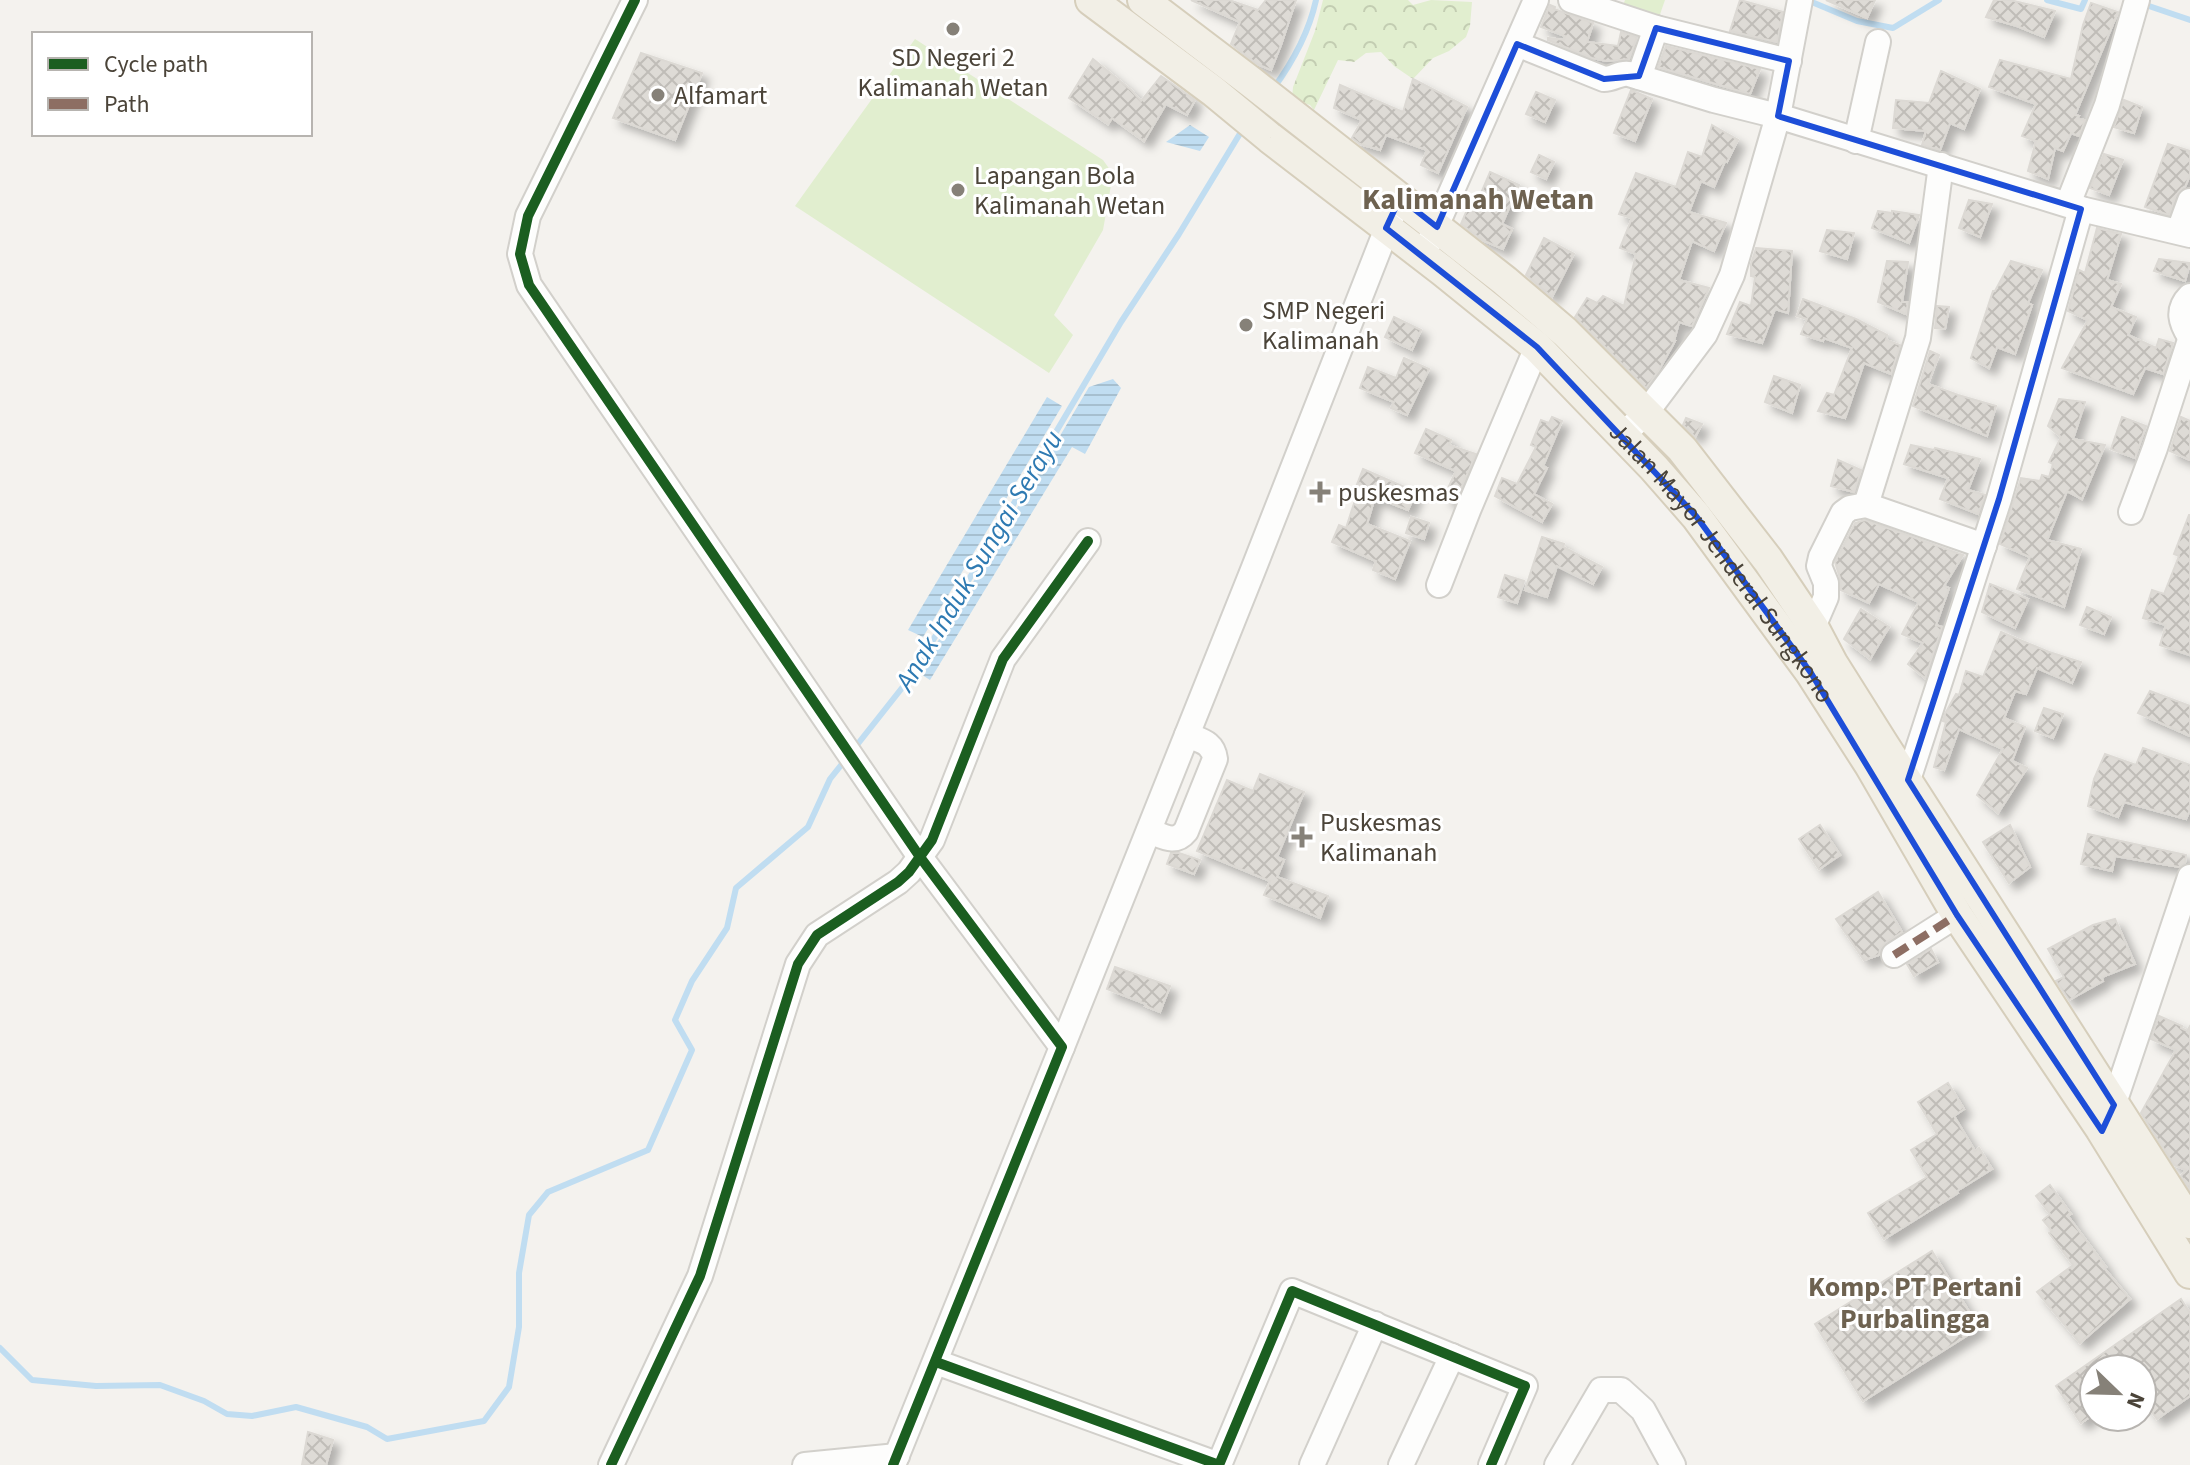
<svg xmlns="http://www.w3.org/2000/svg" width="2190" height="1465" font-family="'Source Sans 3',sans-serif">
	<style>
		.grass { fill: #e1eecf }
		.forest { fill: url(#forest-crowns) }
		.water { fill: url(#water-rules) }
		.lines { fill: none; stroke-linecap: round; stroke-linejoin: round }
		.stream { stroke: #c0ddf1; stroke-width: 6 }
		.building { fill: url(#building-cross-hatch); stroke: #dcd9d4; stroke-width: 2; filter: url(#shadow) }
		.minor-casing { stroke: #d2d0cb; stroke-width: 28 }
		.major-casing { stroke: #d6cebb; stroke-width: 34 }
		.minor { stroke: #fdfdfc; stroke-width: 24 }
		.major { stroke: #f2efe6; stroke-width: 30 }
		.quiet { stroke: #8d6e63; stroke-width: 8; stroke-dasharray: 16 8; stroke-linecap: butt }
		.cycleway-casing { stroke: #fff; stroke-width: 15 }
		.cycleway { stroke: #1b5e20; stroke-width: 10 }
		.marked { fill: none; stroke: #1d4ed8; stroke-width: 6; stroke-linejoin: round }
		.poi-dot { fill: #868178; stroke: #fff; stroke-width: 3 }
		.labels { text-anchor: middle; stroke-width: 6; stroke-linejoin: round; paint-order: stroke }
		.poi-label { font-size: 26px; fill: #4b4439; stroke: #fff; text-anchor: start }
		.street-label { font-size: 26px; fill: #4b4439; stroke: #fff }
		.water-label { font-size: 28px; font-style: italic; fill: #2e7ab2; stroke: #fff }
		.neighbourhood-label { font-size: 28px; font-weight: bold; fill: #6e6250; stroke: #fff }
		.quarter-label { font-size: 30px; font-weight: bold; fill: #6e6250; stroke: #fff }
	</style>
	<defs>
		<pattern id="forest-crowns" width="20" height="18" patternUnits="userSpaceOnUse" patternTransform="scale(2)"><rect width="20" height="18" fill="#e1eecf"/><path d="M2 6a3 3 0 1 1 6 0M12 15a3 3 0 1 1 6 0" fill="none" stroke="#c3cdb2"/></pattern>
		<pattern id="water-rules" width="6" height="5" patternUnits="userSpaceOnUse" patternTransform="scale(2)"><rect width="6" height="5" fill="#c0ddf1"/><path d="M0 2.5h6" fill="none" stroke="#a6bfcf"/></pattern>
		<pattern id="building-cross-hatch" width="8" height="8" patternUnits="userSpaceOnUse" patternTransform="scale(2)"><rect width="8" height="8" fill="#dedbd6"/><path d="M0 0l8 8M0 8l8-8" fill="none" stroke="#c0bdb8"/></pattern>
		<filter id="shadow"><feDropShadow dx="7" dy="7" stdDeviation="4" flood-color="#0004"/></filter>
	</defs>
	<rect width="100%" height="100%" fill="#f4f2ee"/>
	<!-- grass -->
	<g class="grass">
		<polygon points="1625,0 1665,0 1657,23 1621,11"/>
		<polygon points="915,39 1103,160 1113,174 1103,230 1054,315 1073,335 1049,373 795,206"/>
	</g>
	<!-- forest -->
	<polygon class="forest" points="1323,0 1408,0 1413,5 1431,0 1472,2 1470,26 1466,37 1449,51 1433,58 1413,79 1394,66 1381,52 1366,53 1354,62 1338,60 1314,110 1310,105 1292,99 1293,87 1315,31"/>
	<!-- water -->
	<g class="water">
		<polygon points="1190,125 1209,137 1200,151 1166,142"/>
		<polygon points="1113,379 1121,388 1085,454 1072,447 930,680 919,673 1089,387"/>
		<polygon points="1047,397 1062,406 923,637 908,630"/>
	</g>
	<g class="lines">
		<!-- stream -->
		<g class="stream">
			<polyline points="1807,0 1857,21 1893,28 1939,0"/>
			<polyline points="2047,0 2081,9 2085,0"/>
			<polyline points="2140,3 2190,20"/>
			<path d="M1273 89C1292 63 1309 32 1316 0"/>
			<polyline points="853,750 913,674 1121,322 1179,234 1244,127"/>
			<polyline points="0,1348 32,1380 96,1386 160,1385 204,1401 227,1414 252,1416 296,1407 367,1427 387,1439 484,1421 509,1387 519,1327 519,1273 529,1215 548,1192 648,1150 692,1050 675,1020 692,981 727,928 736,888 808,827 830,779 846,759"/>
		</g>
	</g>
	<!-- building -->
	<g class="building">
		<polygon points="1191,0 1229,0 1258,10 1266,0 1296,0 1281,45 1271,70 1257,64 1231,44 1240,22"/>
		<polygon points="1740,0 1783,12 1777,42 1730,31"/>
		<polygon points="1826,0 1875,0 1867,18"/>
		<polygon points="1994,0 2010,0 2055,11 2044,37 2017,26 1986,17"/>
		<polygon points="2091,3 2118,12 2075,115 2079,116 2077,119 2085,120 2079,136 2071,133 2063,151 2055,148 2048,179 2028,171 2036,141 2022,136 2036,104 1989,87 2000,60 2071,79 2083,25"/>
		<polygon points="1550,5 1555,7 1554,9 1593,23 1587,42 1618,46 1621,32 1637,37 1629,59 1607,61 1592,58 1548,40 1548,38 1564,40 1565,36 1541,27"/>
		<polygon points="1666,46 1760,69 1750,94 1658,67"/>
		<polygon points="641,53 702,73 675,140 613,118"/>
		<polygon points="1093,59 1131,90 1141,101 1161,76 1195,100 1187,115 1166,104 1144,141 1112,118 1108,124 1069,98"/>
		<polygon points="1941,71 1980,89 1964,129 1950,123 1940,150 1922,145 1926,131 1893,128 1896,100 1929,103"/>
		<polygon points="1413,79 1467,107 1438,173 1421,165 1427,150 1386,135 1380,150 1360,144 1352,138 1362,120 1334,108 1340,85 1403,112"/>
		<polygon points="1631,90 1652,99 1635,141 1614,133"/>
		<polygon points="1536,92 1555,100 1545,122 1526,114"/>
		<polygon points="2124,100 2142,107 2134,133 2114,127"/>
		<polygon points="1712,125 1738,140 1727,162 1725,161 1714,187 1701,181 1689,212 1726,223 1714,251 1692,241 1679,280 1709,288 1692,326 1679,322 1674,341 1675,341 1659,370 1646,388 1575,317 1587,298 1597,303 1603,296 1624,306 1636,254 1620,248 1632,218 1619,214 1636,173 1676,187 1688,152 1702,157"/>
		<polygon points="2168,144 2190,151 2190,175 2185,187 2182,188 2176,195 2169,215 2145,207"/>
		<polygon points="2104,154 2123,160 2109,195 2090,188"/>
		<polygon points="1539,155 1554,162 1546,179 1531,172"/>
		<polygon points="1490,172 1519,185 1502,224 1512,229 1503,249 1482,240 1461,224 1467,210 1473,212"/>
		<polygon points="1969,200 1992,204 1980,237 1959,228"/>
		<polygon points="1878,211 1892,213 1892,211 1919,215 1909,243 1872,228"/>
		<polygon points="2097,228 2121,234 2107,280 2121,284 2111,307 2136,317 2128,335 2156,348 2159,339 2173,343 2163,374 2145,368 2133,394 2062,368 2088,320 2068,311 2079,270 2085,273"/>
		<polygon points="1827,230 1854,233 1847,259 1820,251"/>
		<polygon points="1544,238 1574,254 1552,297 1526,275"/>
		<polygon points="1756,248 1792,251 1788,313 1775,309 1762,343 1727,334 1740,302 1751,306 1755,277 1751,276 1751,264"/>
		<polygon points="2159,259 2190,263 2185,281 2154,271"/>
		<polygon points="1887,261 1908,262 1902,302 1908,302 1906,314 1878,302"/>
		<polygon points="2011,261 2042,270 2028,303 2032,305 2015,354 1997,347 1989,368 1971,358 1993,291 1995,291"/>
		<polygon points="1803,299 1856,319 1887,335 1886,340 1900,345 1891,374 1864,363 1845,418 1818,411 1827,393 1834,395 1852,348 1824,338 1823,341 1801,334 1807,319 1797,316"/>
		<polygon points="1937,306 1949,307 1945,329 1935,328"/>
		<polygon points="1394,317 1421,330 1412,350 1385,337"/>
		<polygon points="1930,351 1939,355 1928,384 1958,395 1996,406 1987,436 1913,406"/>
		<polygon points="1404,358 1429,369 1407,415 1391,408 1394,402 1360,388 1368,367 1396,378"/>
		<polygon points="1774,376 1800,385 1792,413 1765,402"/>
		<polygon points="2059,399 2085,402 2073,439 2105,445 2082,499 2067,491 2047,540 2081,549 2064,607 2017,589 2030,557 2000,544 2021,478 2040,481 2042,475 2049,477 2053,464 2049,462 2061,437 2048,426"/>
		<polygon points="1552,417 1562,421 1543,466 1547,468 1534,494 1552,504 1542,522 1495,496 1502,478 1517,484 1536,447 1531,445 1541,420 1549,423"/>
		<polygon points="2122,417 2146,426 2135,458 2111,449"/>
		<polygon points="2181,417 2190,421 2190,460 2170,451"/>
		<polygon points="1686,418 1702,424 1695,437 1683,425"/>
		<polygon points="1426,429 1451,440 1449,445 1476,454 1455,502 1444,497 1456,471 1415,453"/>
		<polygon points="1911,445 1934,450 1935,448 1980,459 1968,490 1985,495 1978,514 1940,499 1948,478 1904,464"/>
		<polygon points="1838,460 1861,470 1854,492 1831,486"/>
		<polygon points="1363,469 1416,492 1408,510 1375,497 1367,524 1410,541 1395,579 1373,570 1376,561 1332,542 1339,525 1346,528 1359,488 1356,487"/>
		<polygon points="2189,515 2190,515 2190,655 2160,645 2166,625 2143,618 2152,590 2164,594 2179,556 2174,554"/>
		<polygon points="1411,517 1429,523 1424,539 1406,533"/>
		<polygon points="1865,520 1963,555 1944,586 1949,588 1936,625 1942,627 1925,678 1908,664 1923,643 1902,634 1919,602 1879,584 1869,603 1841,590 1840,578 1835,562 1855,523"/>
		<polygon points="1542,537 1564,544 1563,547 1602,567 1593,584 1557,566 1547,597 1525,590"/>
		<polygon points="1505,575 1524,581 1517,603 1498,597"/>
		<polygon points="1990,584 2028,599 2015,628 1982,612"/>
		<polygon points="2087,607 2111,617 2104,634 2080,625"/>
		<polygon points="1861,609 1889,627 1870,659 1844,639"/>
		<polygon points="2001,632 2049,652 2081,662 2072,683 2037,668 2026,694 2015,691 2004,718 2025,727 2012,761 2027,768 1998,813 1977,795 2003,749 1959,729 1944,770 1934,767 1946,722 1943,721 1945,714 1956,694 1959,695 1966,671 1983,677"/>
		<polygon points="2150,691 2190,706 2190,736 2138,713"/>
		<polygon points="2044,708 2063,714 2053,738 2035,731"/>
		<polygon points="2143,748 2190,765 2190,810 2186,819 2124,802 2118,817 2088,806 2094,779 2105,754 2136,765"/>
		<polygon points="1260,774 1304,792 1277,857 1284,860 1277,877 1328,896 1320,918 1264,895 1270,881 1197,851 1227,780 1253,791"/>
		<polygon points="1820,825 1840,855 1819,869 1799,839"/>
		<polygon points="2010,825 2030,867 2009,883 1983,842"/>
		<polygon points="2088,834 2186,855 2185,863 2179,867 2115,856 2112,871 2081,864"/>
		<polygon points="1171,853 1179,853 1200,860 1194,874 1167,864"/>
		<polygon points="1878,892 1902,932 1885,943 1880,949 1879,955 1864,960 1836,919"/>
		<polygon points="2115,919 2135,964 2102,977 2103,981 2069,1000 2056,981 2064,977 2048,949 2093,925"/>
		<polygon points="1931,949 1938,962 1914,976 1907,964"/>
		<polygon points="1115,967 1170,986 1160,1012 1145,1006 1146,1004 1107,989"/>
		<polygon points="2159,1016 2182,1026 2181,1028 2187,1031 2190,1026 2190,1190 2181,1176 2186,1170 2174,1165 2141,1113 2176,1050 2151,1039"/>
		<polygon points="1948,1083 1964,1109 1954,1116 1975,1151 1979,1148 1992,1169 1957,1191 1958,1193 1884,1239 1868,1213 1927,1177 1911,1150 1937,1134 1918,1102"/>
		<polygon points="2050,1185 2071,1214 2068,1216 2106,1267 2104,1268 2130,1299 2080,1343 2037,1292 2073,1265 2049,1233 2052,1231 2043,1220 2050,1214 2036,1196"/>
		<polygon points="1932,1251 1979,1328 1863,1401 1815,1324"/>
		<polygon points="2181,1299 2190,1313 2190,1396 2157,1419 2142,1399 2142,1369 2094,1369 2094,1414 2081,1423 2056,1386"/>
		<polygon points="308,1432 333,1440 326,1465 302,1465"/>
	</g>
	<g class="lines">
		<defs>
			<g id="minor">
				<polyline points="635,0 528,216 520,254 529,285 920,857 1062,1047 893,1465"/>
				<polyline points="1571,0 1656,28 1789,61"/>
				<path d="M1517 44 1604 79C1614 79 1620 72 1629 74L1714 100 1778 116 2081 209 2190 235"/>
				<polyline points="1639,77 1656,28"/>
				<polyline points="1856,141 1878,42"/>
				<polyline points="2068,204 2107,105 2137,0"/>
				<polyline points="2179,231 2190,201"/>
				<polyline points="1423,256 1536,0"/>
				<path d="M2190 296C2176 310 2181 323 2190 337"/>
				<polyline points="1624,434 1645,414 1705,334 1732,275 1778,116 1800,0"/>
				<polyline points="1866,505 1918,338 1941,165"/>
				<polyline points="2131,512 2155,448 2190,340"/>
				<polyline points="1439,585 1469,508 1537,347"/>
				<polyline points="1803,634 1813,627 1826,597 1826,583 1819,566 1821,557 1843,513 1850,508 1866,505 1984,546"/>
				<polyline points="1897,787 1908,780 1999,499 2081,209"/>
				<path d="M1149 831C1163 836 1175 845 1186 831L1215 759C1213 742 1201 741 1187 735"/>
				<polyline points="1894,955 1957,915"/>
				<polyline points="1062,1047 1253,570 1393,213"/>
				<polyline points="2110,1115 2190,877"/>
				<polyline points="936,1362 1219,1465 1292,1291 1525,1386 1491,1465"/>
				<polyline points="611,1465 700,1276 798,964 817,935 898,882 909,872 932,840 1003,659 1088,541"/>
				<polyline points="805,1465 897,1456"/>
				<polyline points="1312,1465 1375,1324"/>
				<polyline points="1401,1465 1452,1356"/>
				<polyline points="1557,1465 1601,1390 1621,1390 1643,1410 1673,1465"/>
			</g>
			<g id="major">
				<path id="s1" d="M1091 0 1213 91 1270 138 1443 271 1537 347 1654 468 1696 516 1811 673 1870 765 1957 915 2101 1129 2190 1273"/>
				<polyline points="1143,0 1251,82 1505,281 1565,332 1682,449 1768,560 1813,627 1832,663 1883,744 2190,1223"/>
			</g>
		</defs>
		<!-- minor casing -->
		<use href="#minor" class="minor-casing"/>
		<!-- major casing -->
		<use href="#major" class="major-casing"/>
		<!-- minor -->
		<use href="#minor" class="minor"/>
		<!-- major -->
		<use href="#major" class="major"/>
		<!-- quiet -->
		<polyline class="quiet" points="1894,955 1957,915"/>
		<defs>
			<g id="cycleway">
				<polyline points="635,0 528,216 520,254 529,285 920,857 1062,1047 893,1465"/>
				<polyline points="936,1362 1219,1465 1292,1291 1525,1386 1491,1465"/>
				<polyline points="611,1465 700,1276 798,964 817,935 898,882 909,872 932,840 1003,659 1088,541"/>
			</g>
		</defs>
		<!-- cycleway casing -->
		<use href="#cycleway" class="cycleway-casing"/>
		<!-- cycleway -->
		<use href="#cycleway" class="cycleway"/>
	</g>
	<!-- marked area -->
	<path class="marked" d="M1656 28 1789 61 1778 116 2081 209 1999 499 1908 780 2114 1105 2102 1131 1957 915 1811 673 1696 516 1537 347 1386 228 1400 198 1437 227 1517 44 1604 79 1639 76Z"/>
	<!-- markers -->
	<g class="poi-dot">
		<circle cx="953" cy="29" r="8"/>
		<circle cx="658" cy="95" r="8"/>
		<circle cx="958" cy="190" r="8"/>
		<circle cx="1246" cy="325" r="8"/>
		<path d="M1316 480h8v8h8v8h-8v8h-8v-8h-8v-8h8z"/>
		<path d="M1298 825h8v8h8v8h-8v8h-8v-8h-8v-8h8z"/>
	</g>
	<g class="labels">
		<!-- poi labels -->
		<g class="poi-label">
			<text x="953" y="66" text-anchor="middle">SD Negeri 2<tspan x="953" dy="30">Kalimanah Wetan</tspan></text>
			<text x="674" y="104">Alfamart</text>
			<text x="974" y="184">Lapangan Bola<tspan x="974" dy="30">Kalimanah Wetan</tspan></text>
			<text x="1262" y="319">SMP Negeri<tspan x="1262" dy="30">Kalimanah</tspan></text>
			<text x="1338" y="501">puskesmas</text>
			<text x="1320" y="831">Puskesmas<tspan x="1320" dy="30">Kalimanah</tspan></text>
		</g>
		<!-- street labels -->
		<g class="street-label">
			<text dy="9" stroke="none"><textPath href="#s1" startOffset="850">Jalan Mayor Jenderal Sungkono</textPath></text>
		</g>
		<!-- water labels -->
		<g class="water-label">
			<text transform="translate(978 560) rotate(-59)" y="10">Anak Induk Sungai Serayu</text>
		</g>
		<!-- neighbourhood labels -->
		<g class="neighbourhood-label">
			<text x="1915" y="1296">Komp. PT Pertani<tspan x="1915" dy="32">Purbalingga</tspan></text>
		</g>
		<!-- quarter labels -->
		<g class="quarter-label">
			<text x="1478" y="209">Kalimanah Wetan</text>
		</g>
	</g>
	<!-- legend -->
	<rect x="32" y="32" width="280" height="104" fill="#ffffff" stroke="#b7b4b0" stroke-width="2"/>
	<rect x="48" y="58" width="40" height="12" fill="#1b5e20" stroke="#b7b4b0" stroke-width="2"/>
	<text x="104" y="72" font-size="24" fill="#4b4439">Cycle path</text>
	<rect x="48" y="98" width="40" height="12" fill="#8d6e63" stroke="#b7b4b0" stroke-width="2"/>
	<text x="104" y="112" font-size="24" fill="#4b4439">Path</text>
	<!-- north arrow -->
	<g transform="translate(2118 1393) rotate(113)"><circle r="38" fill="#ffffff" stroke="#b7b4b0" stroke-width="2"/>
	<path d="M0-6L14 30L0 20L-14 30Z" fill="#868178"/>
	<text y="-12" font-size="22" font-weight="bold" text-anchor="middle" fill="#4b4439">N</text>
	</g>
</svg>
